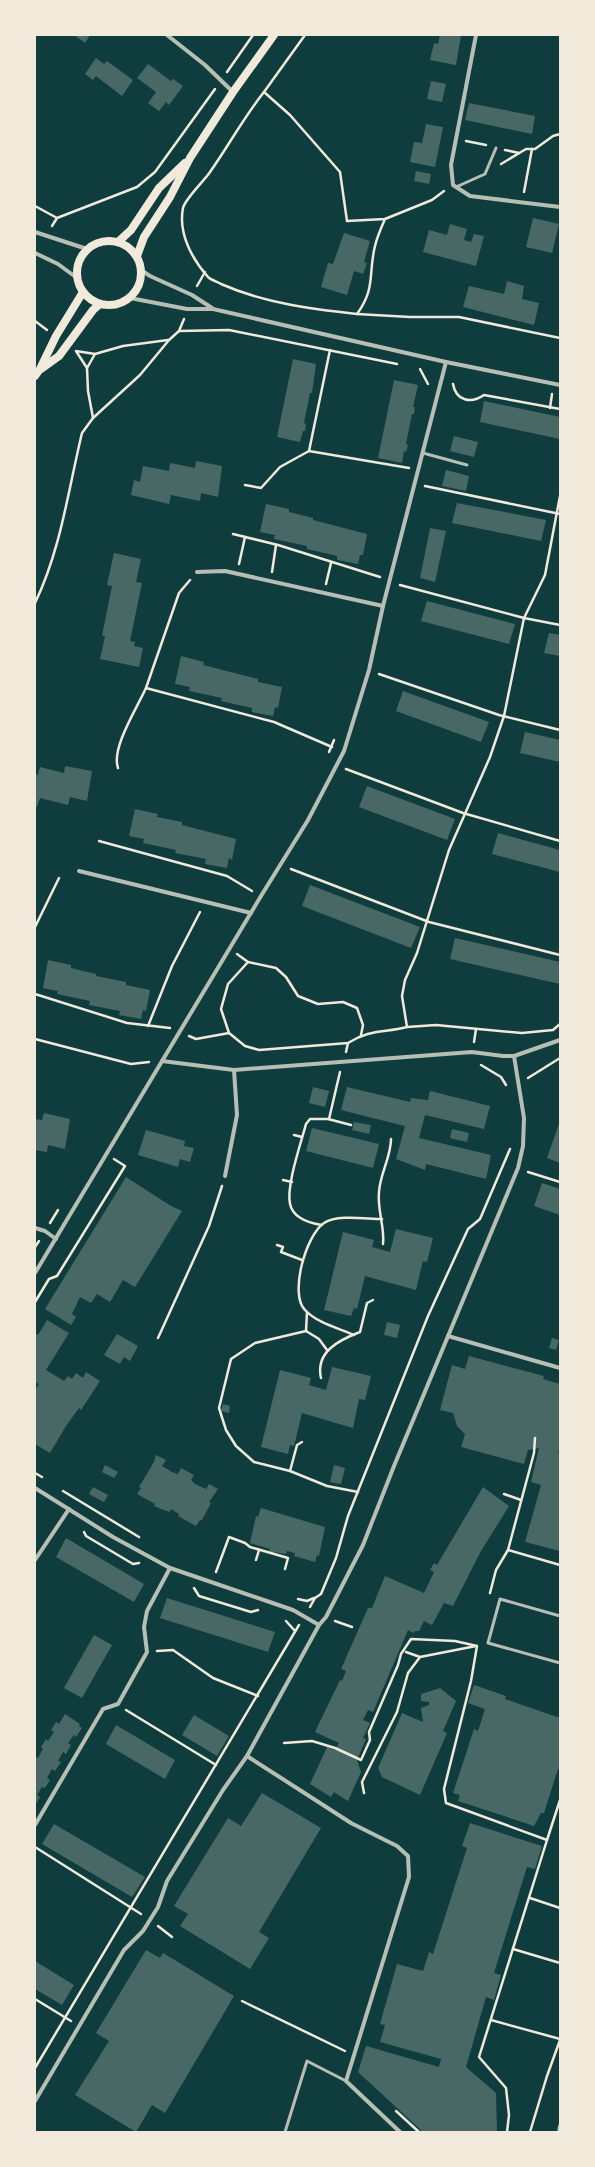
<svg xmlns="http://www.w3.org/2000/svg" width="595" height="2167" font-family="'Alegreya Sans',sans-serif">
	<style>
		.building { fill: #486865 }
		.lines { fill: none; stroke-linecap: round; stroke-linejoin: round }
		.path { stroke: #f1e9da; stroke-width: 2.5 }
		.service { stroke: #b8beb3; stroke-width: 3 }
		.minor { stroke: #b8beb3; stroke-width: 4 }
		.secondary { stroke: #f1e9da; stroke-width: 8 }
	</style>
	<rect width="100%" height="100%" fill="#0f3d3e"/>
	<!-- building -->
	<g class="building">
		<polygon points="74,35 90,35 85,43"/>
		<polygon points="440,35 461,35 456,65 430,60 434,43 438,44"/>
		<polygon points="96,58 104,64 107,61 133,80 122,96 96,76 93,80 85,74"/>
		<polygon points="148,64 171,81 173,79 183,86 169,105 166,102 159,111 148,103 156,92 137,78"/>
		<polygon points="431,81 446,84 442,102 427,99"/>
		<polygon points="469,103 535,116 532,134 465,120"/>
		<polygon points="426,124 443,127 435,167 410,162 414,142 422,143"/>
		<polygon points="416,171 431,174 429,184 414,181"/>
		<polygon points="533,218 559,224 552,253 526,247"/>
		<polygon points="450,224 467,229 464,240 471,242 474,234 484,236 476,266 423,252 429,230 447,235"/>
		<polygon points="344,233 370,241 364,262 367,263 363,274 354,271 347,295 321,287 328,263 333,264"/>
		<polygon points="507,281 524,286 522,299 539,303 534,325 463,307 469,286 504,294"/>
		<polygon points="293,359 316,364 312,393 310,393 304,423 306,424 305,431 303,431 300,442 277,437"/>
		<polygon points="394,380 418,385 413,407 415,407 414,414 412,414 406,444 408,445 406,452 404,451 402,463 378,458"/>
		<polygon points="484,401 560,417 560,439 480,422"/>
		<polygon points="454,436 478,442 474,457 450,451"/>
		<polygon points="196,461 222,466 218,497 201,493 200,501 171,495 169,504 131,495 134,480 140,482 143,466 169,471 170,463 195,468"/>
		<polygon points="446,470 469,476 466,491 442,486"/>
		<polygon points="457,503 546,520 541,541 452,523"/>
		<polygon points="266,504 289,509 289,512 313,518 313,520 367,534 363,555 360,555 358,564 337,560 337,556 307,549 307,546 274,539 275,535 260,532"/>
		<polygon points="430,528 446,531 435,582 420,578"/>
		<polygon points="114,553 141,559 136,582 142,583 130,641 135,642 134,646 143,648 139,667 100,659 105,636 102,636 112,586 107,585"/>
		<polygon points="427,601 515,624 509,644 421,621"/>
		<polygon points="549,633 560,635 560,656 544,653"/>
		<polygon points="181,656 204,662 203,665 258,679 258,682 282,687 278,708 275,707 273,716 252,712 252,708 221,701 222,698 189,691 190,687 175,684"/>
		<polygon points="403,691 489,722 481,742 396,711"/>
		<polygon points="525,732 560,740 560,762 520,753"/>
		<polygon points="65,766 92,771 87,801 70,797 68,805 40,798 37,807 35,807 35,774 38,775 40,767 64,773"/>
		<polygon points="367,786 455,819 447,840 359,807"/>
		<polygon points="135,809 158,814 157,817 182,822 182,825 236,839 232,860 229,858 227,868 205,864 206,859 175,853 176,850 143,843 144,839 129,836"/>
		<polygon points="498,833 560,850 560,872 492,854"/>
		<polygon points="310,885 420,927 411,948 302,906"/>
		<polygon points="455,938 560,962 560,984 450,959"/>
		<polygon points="48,960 71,965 71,968 96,974 96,976 126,982 126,985 150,990 146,1011 143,1010 141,1019 119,1015 120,1011 89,1005 90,1001 57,994 58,991 43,988"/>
		<polygon points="313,1087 329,1091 325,1107 309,1103"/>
		<polygon points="347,1087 410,1102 411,1098 428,1100 430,1091 490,1106 484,1129 425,1115 419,1138 491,1155 486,1179 426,1164 425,1170 396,1159 405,1126 341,1110"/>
		<polygon points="44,1113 70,1119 65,1149 48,1145 47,1152 35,1150 35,1119 42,1120"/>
		<polygon points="560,1121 560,1163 547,1158"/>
		<polygon points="354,1122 371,1125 369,1134 352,1130"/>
		<polygon points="312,1128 379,1144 373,1168 306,1151"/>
		<polygon points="452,1129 469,1133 467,1142 450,1138"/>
		<polygon points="146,1130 185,1141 184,1146 194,1148 190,1162 180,1159 178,1167 138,1155"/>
		<polygon points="126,1177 171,1206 182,1211 135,1287 123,1280 110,1302 97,1294 91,1303 80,1297 72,1314 76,1317 71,1325 45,1309"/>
		<polygon points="542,1183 560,1189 560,1215 534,1206"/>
		<polygon points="396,1229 433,1238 427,1262 423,1261 416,1290 365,1276 357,1309 354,1308 351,1316 324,1310 343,1232 374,1240 372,1247 390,1252"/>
		<polygon points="47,1320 69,1333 46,1370 64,1381 68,1376 72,1379 76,1373 83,1378 86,1372 100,1381 81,1410 79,1408 66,1426 50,1453 35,1444 35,1390 39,1384 35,1382 35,1333 38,1335"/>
		<polygon points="387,1322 400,1325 397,1338 384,1335"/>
		<polygon points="117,1334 138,1346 130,1361 124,1357 120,1364 104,1355"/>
		<polygon points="552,1338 559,1340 556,1350 549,1348"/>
		<polygon points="469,1356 544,1376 543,1379 560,1384 560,1447 558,1453 560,1454 560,1551 525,1542 541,1485 531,1482 539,1448 528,1450 524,1464 461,1447 465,1434 457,1426 453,1413 440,1410 452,1365 465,1369"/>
		<polygon points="332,1367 371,1376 365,1400 359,1399 353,1428 302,1413 294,1446 290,1445 288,1454 261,1447 280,1370 311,1378 309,1385 326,1390"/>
		<polygon points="223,1404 230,1406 229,1413 221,1411"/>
		<polygon points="156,1455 166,1460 162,1466 172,1472 178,1474 181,1468 194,1475 191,1480 195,1484 206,1489 209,1484 218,1489 209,1502 211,1503 202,1520 200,1520 196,1526 178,1516 179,1514 171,1509 170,1512 161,1509 154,1506 155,1504 137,1494 141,1488 139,1487 154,1462"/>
		<polygon points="105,1465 118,1472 114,1478 102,1472"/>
		<polygon points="334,1465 345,1468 341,1484 330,1482"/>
		<polygon points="93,1487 108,1495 104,1502 89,1494"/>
		<polygon points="483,1487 509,1506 481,1551 453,1606 444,1603 432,1625 424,1621 419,1631 415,1631 414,1633 408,1630 373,1712 368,1710 363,1720 370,1723 363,1738 366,1739 357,1760 361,1772 348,1801 334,1792 331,1797 310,1784 327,1747 335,1750 339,1743 315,1732 340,1680 342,1681 346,1671 341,1669 368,1608 372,1608 385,1576 424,1593 434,1572 430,1570 434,1563 437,1565"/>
		<polygon points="261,1508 325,1527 319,1556 317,1555 315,1562 294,1556 295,1553 287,1551 286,1554 273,1552 269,1551 270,1549 250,1543 256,1516 258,1517"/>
		<polygon points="66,1538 144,1584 134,1602 56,1557"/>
		<polygon points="167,1598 275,1632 268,1652 160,1618"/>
		<polygon points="94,1635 112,1645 82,1698 64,1688"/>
		<polygon points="474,1685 506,1696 505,1699 560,1718 560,1770 558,1769 544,1813 541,1813 534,1826 458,1801 460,1795 453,1793 474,1729 478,1731 485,1709 468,1703"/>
		<polygon points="440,1688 456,1701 443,1731 447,1733 420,1795 382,1777 378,1768 402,1713 423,1722 421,1708 429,1705 429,1702 421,1701 421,1694"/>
		<polygon points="65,1714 80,1724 79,1726 82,1728 76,1737 74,1735 68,1743 71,1745 66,1754 63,1752 58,1761 61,1762 55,1771 52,1769 47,1778 50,1780 45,1788 42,1787 37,1795 40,1797 35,1805 35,1756 38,1758 43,1749 41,1747 46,1739 48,1741 54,1732 51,1730 56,1722 59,1724"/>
		<polygon points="194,1715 229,1736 217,1756 182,1735"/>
		<polygon points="116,1725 175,1760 165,1779 106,1744"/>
		<polygon points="262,1793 321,1828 259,1932 269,1938 250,1969 180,1926 188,1914 174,1906 228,1818 241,1826"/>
		<polygon points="470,1823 542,1846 535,1869 527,1867 494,1973 501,1975 494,2000 486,1997 466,2067 496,2093 497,2132 423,2132 358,2072 366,2046 439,2067 441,2059 380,2042 385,2025 380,2024 397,1964 423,1971 429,1952 433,1954 467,1848 462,1846"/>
		<polygon points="54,1824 145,1877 132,1897 42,1844"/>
		<polygon points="146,1950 160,1958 163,1953 234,1996 165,2113 152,2105 136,2132 75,2095 109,2041 96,2033"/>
		<polygon points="35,1961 74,1985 62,2005 35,1989"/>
	</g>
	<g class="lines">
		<!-- path -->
		<g class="path">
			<polyline points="305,35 264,92 290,115 340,172 347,221 385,219 432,200 444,191"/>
			<polyline points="227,72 253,35"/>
			<path d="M264 92C244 117 229 145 210 172 204 181 185 199 183 208 178 233 192 259 208 277 211 280 218 282 221 284 264 303 311 309 357 314 376 288 368 274 375 246 377 237 381 228 385 219"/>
			<polyline points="466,141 486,145"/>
			<polyline points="505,150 519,153"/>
			<polyline points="501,164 526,149 535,149 553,136 560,134"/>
			<polyline points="524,192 532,149"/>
			<polyline points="35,206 57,218"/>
			<polyline points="52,226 57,218 137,187 155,172 215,89"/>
			<polyline points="197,286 205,272"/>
			<polyline points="357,314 410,317 459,317 560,338"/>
			<polyline points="35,321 47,330"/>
			<polyline points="179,331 229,330 397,364"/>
			<polyline points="87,368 76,351 95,354"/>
			<polyline points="420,369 428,384"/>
			<path d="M453 384C456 401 471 404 484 395L560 409"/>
			<polyline points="550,408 552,394"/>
			<polyline points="93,418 88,391 87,368 95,354 123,346 168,340"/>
			<polyline points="309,451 330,350"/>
			<polyline points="245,485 261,488 280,467 309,451 409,468"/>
			<polyline points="425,486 560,514"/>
			<polyline points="233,534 278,545 380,577"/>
			<polyline points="239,564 245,537"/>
			<polyline points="272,572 276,545"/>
			<polyline points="190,580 179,593 146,688 274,722 332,747"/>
			<polyline points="326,584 331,563"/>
			<polyline points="400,585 524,618 560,625"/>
			<path d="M35 603C61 549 68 491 82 433L93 418 140 375 169 340 179 331 184 319"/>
			<polyline points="379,674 499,715 560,730"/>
			<polyline points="329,752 334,740"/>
			<path d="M118 768C111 748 137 708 146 688"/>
			<polyline points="346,769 463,813 560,841"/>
			<polyline points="99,841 227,876 252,891"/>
			<polyline points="291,869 429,922 560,955"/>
			<polyline points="35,927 59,878"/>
			<polyline points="237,954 248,962"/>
			<polyline points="35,994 127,1023 170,1028"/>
			<polyline points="148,1026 172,966 200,912"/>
			<polyline points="407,1027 436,1025 522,1033 553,1030 560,1024"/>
			<polyline points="229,1033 221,1009 228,984 248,962 276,968 286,977 298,996 318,1004 343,1002 357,1008 363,1025 361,1035"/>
			<path d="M189 1036 196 1039 229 1033 245 1046 259 1050 348 1043C370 1029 384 1033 407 1027L402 996 405 980 417 953 449 850 490 757 504 716 524 618 545 575 560 496"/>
			<polyline points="35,1039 131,1064 149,1062"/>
			<polyline points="474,1042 476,1029"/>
			<polyline points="346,1052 348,1043"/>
			<polyline points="481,1065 501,1077 506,1085"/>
			<polyline points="528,1078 560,1058"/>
			<polyline points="329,1119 340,1072"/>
			<polyline points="294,1135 302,1137"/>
			<polyline points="528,1172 560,1182"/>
			<polyline points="283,1180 292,1182"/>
			<polyline points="50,1223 58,1210"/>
			<path d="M322 1225C309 1223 293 1218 290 1204 286 1186 301 1143 306 1124L310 1119H328L351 1125"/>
			<path d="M383 1244C385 1227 377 1210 379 1192 380 1174 391 1157 391 1139"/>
			<polyline points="277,1245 283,1247 281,1252 302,1260"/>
			<polyline points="35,1247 39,1241"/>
			<polyline points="35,1302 49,1279 57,1276 125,1166 114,1159"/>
			<polyline points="306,1331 307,1312"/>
			<path d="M354 1335C338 1328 317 1323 305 1310 289 1294 306 1235 324 1223 338 1214 366 1219 382 1219"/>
			<polyline points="158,1338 209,1226 222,1186"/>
			<polyline points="327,1350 319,1339 306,1331 255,1343 231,1359 219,1408 226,1430 236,1446 254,1462 290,1471 327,1486 358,1492"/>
			<path d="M321 1378C315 1352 339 1340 360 1332L367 1303 373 1300"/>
			<polyline points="290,1471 297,1445 302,1442"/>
			<polyline points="35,1473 42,1477"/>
			<polyline points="63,1491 139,1537"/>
			<polyline points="504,1494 521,1500"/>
			<polyline points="84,1532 86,1536 133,1564 139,1563"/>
			<polyline points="508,1550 560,1565"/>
			<polyline points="256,1560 259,1550"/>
			<polyline points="216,1572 229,1537 245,1543 250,1547 288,1558 285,1569"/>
			<polyline points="194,1588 199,1596 251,1612 258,1610"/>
			<polyline points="490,1593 496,1570 508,1550 534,1453 535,1438"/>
			<polyline points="298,1599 307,1601 314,1598"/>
			<polyline points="310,1607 315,1598 321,1594 336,1558 348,1516 428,1316 468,1229 480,1219 510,1149"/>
			<polyline points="286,1621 295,1631"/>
			<polyline points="335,1621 352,1627"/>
			<polyline points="157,1651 173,1650 213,1678 258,1696"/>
			<polyline points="406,1652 420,1657 476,1646"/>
			<polyline points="126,1710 216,1765"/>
			<polyline points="284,1743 312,1741 335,1748 361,1760 370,1740 369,1732 398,1665 401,1654 411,1639 455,1641 477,1646 471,1681 444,1789 446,1803 547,1840 479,2057 506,2088 509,2115 507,2132"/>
			<polyline points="364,1793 362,1782 397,1712 408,1673 420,1657"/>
			<polyline points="547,1840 560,1800"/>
			<polyline points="35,1847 141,1914"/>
			<polyline points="530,1898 560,1908"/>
			<polyline points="158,1926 172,1937"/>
			<polyline points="513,1949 560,1963"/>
			<polyline points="35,1999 71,2021"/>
			<polyline points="242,2001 345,2051"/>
			<polyline points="491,2020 560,2039"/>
			<polyline points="35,2068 299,1625"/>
			<polyline points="396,2111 419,2132"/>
			<polyline points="530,2132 547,2076 560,2040"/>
		</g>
		<!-- service -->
		<g class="service">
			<polyline points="456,187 485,174 496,148"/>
			<polyline points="423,453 467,465"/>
			<polyline points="560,1616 500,1599 488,1643 560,1663"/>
			<polyline points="285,2132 307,2061 346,2081"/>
		</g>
		<!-- minor -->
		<g class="minor">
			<polyline points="167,35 205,65 233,92"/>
			<polyline points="476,35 451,165 453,185 470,196 560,207"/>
			<polyline points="35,232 87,249"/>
			<polyline points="35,253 58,264 77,278"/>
			<polyline points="141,270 150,276 192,295 212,308"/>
			<polyline points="130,298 187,309 213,309 446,362 560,385"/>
			<polyline points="197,572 225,571 383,606"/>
			<polyline points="79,871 251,913"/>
			<polyline points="162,1061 234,1070 472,1052 503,1056 514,1056 560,1040"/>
			<polyline points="225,1176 237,1115 234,1070"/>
			<polyline points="35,1228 45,1231 56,1239"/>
			<polyline points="35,1273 261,896 308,820 344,751 369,670 383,606 446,362"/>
			<polyline points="448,1336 560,1368"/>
			<polyline points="35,1488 113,1537 170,1568 293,1610 319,1625"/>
			<polyline points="35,1560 69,1509"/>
			<polyline points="247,1756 351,1823 397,1846 408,1856 409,1877 346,2081 400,2132"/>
			<polyline points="35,1825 103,1709 118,1704 147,1652 144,1627 147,1611 170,1568"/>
			<polyline points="35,2101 124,1950 143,1931 158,1907 167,1881 223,1790 247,1756 319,1625 326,1617 363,1545 394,1466 518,1168 523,1146 524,1118 514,1056"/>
			<polyline points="559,2132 560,2126"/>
		</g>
		<!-- secondary -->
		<g class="secondary">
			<circle cx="109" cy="273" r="32"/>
			<polyline points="118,242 131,230 159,188 185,163"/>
			<polyline points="137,256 144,237 170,197 190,158 233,92 274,35"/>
			<polyline points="41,369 59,356 93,310 100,304"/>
			<polyline points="35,376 40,369 56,336 83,292"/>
		</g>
	</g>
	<!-- border -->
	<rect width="595" height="2167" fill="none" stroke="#f1e9da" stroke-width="72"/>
</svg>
